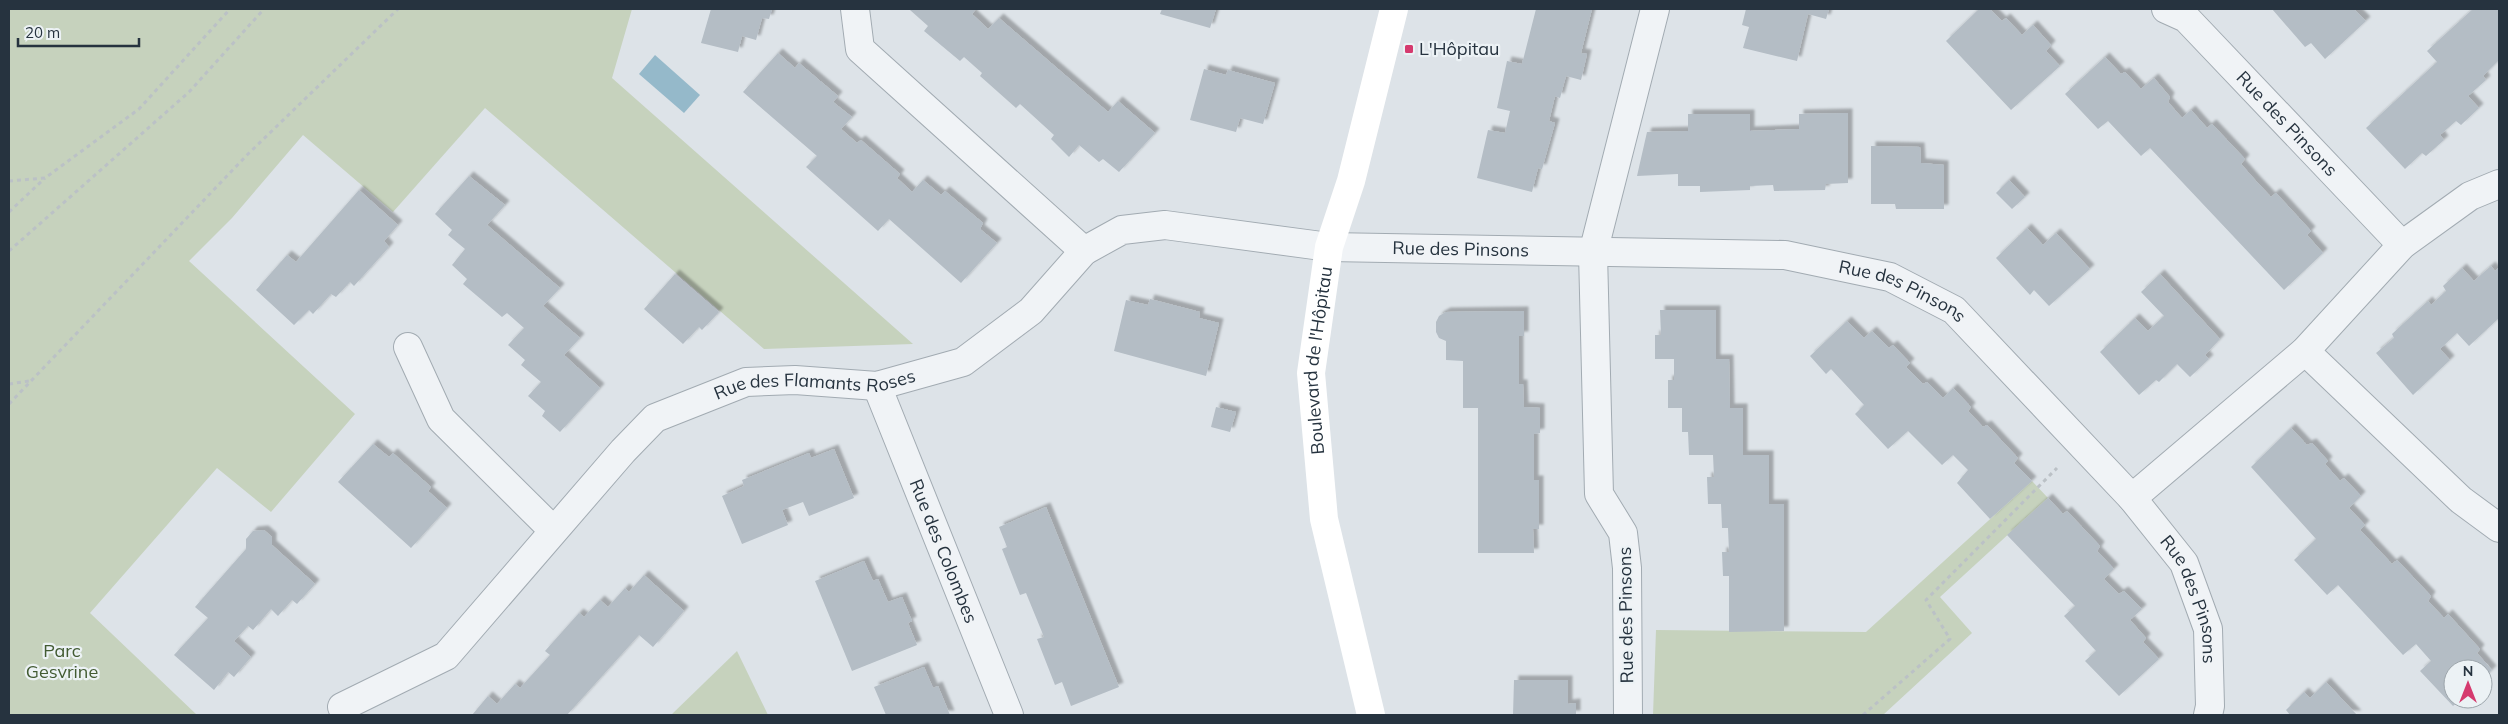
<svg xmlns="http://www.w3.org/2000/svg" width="2508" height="724" font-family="Mulish,sans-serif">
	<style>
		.green { fill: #c6d2bd }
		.water { fill: #95b9ca }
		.building { fill: #b4bdc5; filter: url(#shadow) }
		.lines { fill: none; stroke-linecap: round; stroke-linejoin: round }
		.street-casing { stroke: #a2abb2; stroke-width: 30 }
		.path { stroke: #bbc1c6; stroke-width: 3; stroke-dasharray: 4 4; stroke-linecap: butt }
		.street { stroke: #f0f3f6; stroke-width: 28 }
		.secondary { stroke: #fff; stroke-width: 28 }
		.poi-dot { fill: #d53a6e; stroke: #ecf2f5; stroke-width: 2 }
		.labels { text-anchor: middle; stroke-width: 4.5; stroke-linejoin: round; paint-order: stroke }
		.poi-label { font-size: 18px; fill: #26333f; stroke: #ecf2f5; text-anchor: start }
		.street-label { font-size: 18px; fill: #26333f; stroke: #ecf2f5 }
		.park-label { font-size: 18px; fill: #425b32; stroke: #ecf2f5 }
	</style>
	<defs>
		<filter id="shadow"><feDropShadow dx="4.5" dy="-4.5" stdDeviation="1" flood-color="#0004"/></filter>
	</defs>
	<rect width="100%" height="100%" fill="#dde3e8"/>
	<!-- green -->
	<g class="green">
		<polygon points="9,9 632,9 612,78 913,344 764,349 485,108 393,212 303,135 232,218 189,261 355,414 271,512 217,468 90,613 197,715 9,715"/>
		<polygon points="2032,481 2048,498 1940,597 1972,633 1883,715 1653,715 1656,630 1866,632"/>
		<polygon points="737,651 768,715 671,715"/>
	</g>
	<!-- water -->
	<polygon class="water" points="655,55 700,95 684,113 639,74"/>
	<!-- building -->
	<g class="building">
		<polygon points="711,9 772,9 769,19 762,18 756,40 742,36 738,52 701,43"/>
		<polygon points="912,9 976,9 972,14 988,29 999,18 1108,112 1118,101 1155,133 1119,172 1103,159 1099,162 1079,145 1069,157 1051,139 1054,135 1020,104 1016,108 980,76 982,73 964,57 960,61 924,31 928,26 910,10"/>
		<polygon points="1162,9 1216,9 1210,28 1160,14"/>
		<polygon points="1536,9 1592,9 1581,53 1587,54 1581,80 1566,76 1560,98 1555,96 1549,121 1555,123 1542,169 1538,168 1532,192 1477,178 1488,130 1505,133 1510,111 1497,108 1507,61 1522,64"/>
		<polygon points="1746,9 1829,9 1826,19 1808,14 1797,61 1743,48 1749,27 1742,25"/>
		<polygon points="1979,9 1990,9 2002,21 2006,18 2022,35 2033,25 2051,45 2046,51 2060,66 2011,110 1946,41"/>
		<polygon points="2272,9 2354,9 2366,21 2325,59 2311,43 2305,47"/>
		<polygon points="2473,9 2499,9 2499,60 2483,76 2486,80 2468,96 2479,108 2461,125 2456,121 2440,135 2444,140 2426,156 2422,153 2405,169 2366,128 2437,62 2427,51"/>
		<polygon points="778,53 795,68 799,63 838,96 833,102 852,117 841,129 857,143 861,140 900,174 897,178 912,192 923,180 941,195 945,191 983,223 980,229 997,243 961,283 889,219 878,231 806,167 817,156 743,92"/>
		<polygon points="2105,57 2121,74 2125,72 2141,89 2154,78 2170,97 2168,102 2182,118 2191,110 2207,128 2212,124 2245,159 2241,164 2256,181 2271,197 2276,193 2311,231 2307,235 2323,253 2284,290 2150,148 2141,156 2108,121 2098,129 2065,94"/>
		<polygon points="1204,69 1226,75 1228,70 1275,83 1263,124 1240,118 1236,132 1190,120"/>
		<polygon points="1848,113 1848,183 1826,184 1825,190 1774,191 1773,185 1750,186 1750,190 1700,192 1700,186 1678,186 1678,174 1637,176 1647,132 1688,131 1688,114 1750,114 1750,131 1799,129 1799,114"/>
		<polygon points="1871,146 1920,147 1921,163 1944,165 1944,209 1896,209 1895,204 1871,204"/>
		<polygon points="469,176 505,205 487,225 560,288 543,306 580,338 564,355 600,388 560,432 542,416 545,411 528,396 541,382 521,365 525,360 508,345 524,328 507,313 502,317 463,284 467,279 452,265 465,249 448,235 452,230 435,214"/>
		<polygon points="2009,180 2025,197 2012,209 1996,193"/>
		<polygon points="359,190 398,225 384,241 389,247 354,286 350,282 336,297 331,294 313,314 309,310 294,325 256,290 287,255 296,262"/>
		<polygon points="2027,228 2043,245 2056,233 2090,269 2049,306 2034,290 2030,295 1996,258"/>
		<polygon points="2491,266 2495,271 2499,267 2499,318 2469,346 2457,333 2440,349 2450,360 2413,395 2376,353 2394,338 2392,334 2428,301 2431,305 2446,291 2443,286 2462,268 2474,281"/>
		<polygon points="675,274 719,312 702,330 699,327 683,344 644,309"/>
		<polygon points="2160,274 2220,339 2205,355 2209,359 2190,377 2177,364 2159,382 2156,380 2139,395 2100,352 2135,318 2148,331 2164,316 2141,292"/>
		<polygon points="1150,299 1200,312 1199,318 1219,323 1206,376 1114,351 1126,300 1148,305"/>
		<polygon points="1660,310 1716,310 1716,359 1729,359 1730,408 1743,408 1743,455 1769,455 1769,504 1784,504 1784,631 1729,632 1729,576 1723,576 1722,552 1729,552 1728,528 1722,528 1721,504 1708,504 1707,477 1714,477 1713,455 1689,455 1688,432 1682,432 1682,408 1668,408 1668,380 1674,380 1674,359 1655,359 1655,335 1661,335"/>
		<polygon points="1524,311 1524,336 1519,336 1519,384 1523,384 1524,407 1540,408 1540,433 1534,434 1534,480 1539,480 1539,529 1533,529 1534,553 1478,553 1478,408 1463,408 1463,361 1446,360 1446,341 1439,338 1436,332 1436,322 1439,316 1446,312"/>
		<polygon points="1847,321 1864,338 1872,331 1889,348 1893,345 1910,363 1906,367 1923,384 1927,382 1943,398 1953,388 1971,407 1968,411 1983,427 1987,425 2018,458 2014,463 2032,481 1990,519 1957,483 1968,470 1953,455 1942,465 1908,431 1888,449 1855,414 1864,405 1831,369 1826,374 1810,356"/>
		<polygon points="1216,407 1236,412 1230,432 1211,427"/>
		<polygon points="2291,428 2307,445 2312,443 2328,461 2325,464 2340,481 2344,478 2361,496 2349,508 2365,525 2360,530 2392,564 2397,560 2431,596 2428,601 2444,618 2448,614 2480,649 2477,653 2492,670 2483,679 2483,669 2453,669 2453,699 2461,699 2453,706 2420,671 2431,661 2416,644 2403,655 2338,585 2327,595 2294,560 2316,539 2251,467"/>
		<polygon points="373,444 389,457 393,453 413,471 431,487 428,491 447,508 411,548 338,482"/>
		<polygon points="834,449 854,498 809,516 803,502 782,510 788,525 742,544 722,496 744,486 742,480 809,453 811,458"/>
		<polygon points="2048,498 2063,514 2067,511 2100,546 2097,551 2114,569 2104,579 2119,594 2124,591 2142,609 2130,620 2146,638 2143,642 2159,659 2119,696 2085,661 2096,651 2064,616 2075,606 2007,535"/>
		<polygon points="1046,507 1119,687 1071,706 1062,682 1055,685 1037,639 1044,637 1026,593 1020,595 1002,549 1007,547 999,527"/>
		<polygon points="264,530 272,537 272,545 315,584 297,604 292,600 278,616 271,609 253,630 248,626 234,641 251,657 234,677 228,672 214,690 174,655 208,618 195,607 246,549 246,539 253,531"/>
		<polygon points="864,561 873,581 878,579 888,602 902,597 912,621 908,623 917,645 852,671 815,581"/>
		<polygon points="644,575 684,611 653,647 639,635 567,715 472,715 488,696 497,704 515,684 520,688 550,655 545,651 579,613 584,617 600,600 608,607 625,588 629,592"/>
		<polygon points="924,667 933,688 938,686 950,715 886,715 874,687"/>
		<polygon points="1514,680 1568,680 1568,704 1576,703 1576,715 1513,715"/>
		<polygon points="2326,682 2357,715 2290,715 2286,710 2304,692 2310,698"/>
	</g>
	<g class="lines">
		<defs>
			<g id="street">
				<polyline points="855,9 860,49 1084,251"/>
				<path id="s1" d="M2166 9 2186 18 2402 245"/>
				<polyline points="408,347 441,419 553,530"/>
				<polyline points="2305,351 2461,500 2499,528"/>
				<path id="s2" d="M877 386 1009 715"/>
				<polyline points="2132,498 2305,351 2402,245 2470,196 2499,184"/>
				<path id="s3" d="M342 707 446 656 623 451 655 418 746 382 795 380 877 386 963 362 1031 311 1084 251 1122 230 1165 225 1329 247 1785 255 1890 277 1954 310 2132 498 2184 563 2208 629 2210 706 2208 715"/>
				<polyline points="1628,715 1627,568 1623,533 1599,494 1593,253 1655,9"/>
			</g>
		</defs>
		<!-- street casing -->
		<use href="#street" class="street-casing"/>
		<!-- path -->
		<g class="path">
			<polyline points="9,181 45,178 139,109 230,9"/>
			<polyline points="9,212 45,178"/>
			<polyline points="9,251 189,92 264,9"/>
			<polyline points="9,384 29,381"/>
			<polyline points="9,404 247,155 398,9"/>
			<polyline points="1863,715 1950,639 1926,600 2057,468"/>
		</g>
		<!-- street -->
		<use href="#street" class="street"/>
		<!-- secondary -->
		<path class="secondary" id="s4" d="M1371 715 1324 519 1311 373 1329 247 1351 181 1394 9"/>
	</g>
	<!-- markers -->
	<rect class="poi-dot" x="1404" y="44" width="10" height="10" rx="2.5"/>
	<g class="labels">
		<!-- poi labels -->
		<g class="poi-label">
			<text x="1419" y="55">L'Hôpitau</text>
		</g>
		<!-- street labels -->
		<g class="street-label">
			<text dy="6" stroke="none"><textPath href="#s1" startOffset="168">Rue des Pinsons</textPath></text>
			<text dy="6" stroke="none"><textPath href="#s3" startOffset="1300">Rue des Pinsons</textPath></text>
			<text dy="6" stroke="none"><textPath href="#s3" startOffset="1748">Rue des Pinsons</textPath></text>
			<text dy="6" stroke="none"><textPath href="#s4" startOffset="361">Boulevard de l'Hôpitau</textPath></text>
			<text dy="6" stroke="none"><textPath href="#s3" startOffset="599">Rue des Flamants Roses</textPath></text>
			<text dy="6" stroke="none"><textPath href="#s2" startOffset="178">Rue des Colombes</textPath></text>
			<text dy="6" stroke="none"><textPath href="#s3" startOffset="2182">Rue des Pinsons</textPath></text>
			<text transform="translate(1626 615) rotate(-91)" y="6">Rue des Pinsons</text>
		</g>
		<!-- park labels -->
		<g class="park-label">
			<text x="62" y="657">Parc<tspan x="62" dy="21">Gesvrine</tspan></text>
		</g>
	</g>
	<!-- border -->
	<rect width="2508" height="724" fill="none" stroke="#26333f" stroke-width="20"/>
	<!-- north arrow -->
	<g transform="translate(2468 684)"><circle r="24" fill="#ecf2f5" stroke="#9da6ac"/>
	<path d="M0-4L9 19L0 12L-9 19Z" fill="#d53a6e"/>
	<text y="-8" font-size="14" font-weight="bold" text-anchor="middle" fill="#26333f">N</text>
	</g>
	<!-- scale -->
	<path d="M18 38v8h121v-8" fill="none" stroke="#26333f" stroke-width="2.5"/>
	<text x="25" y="38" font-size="15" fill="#26333f" stroke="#ecf2f5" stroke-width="4" paint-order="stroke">20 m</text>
</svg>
